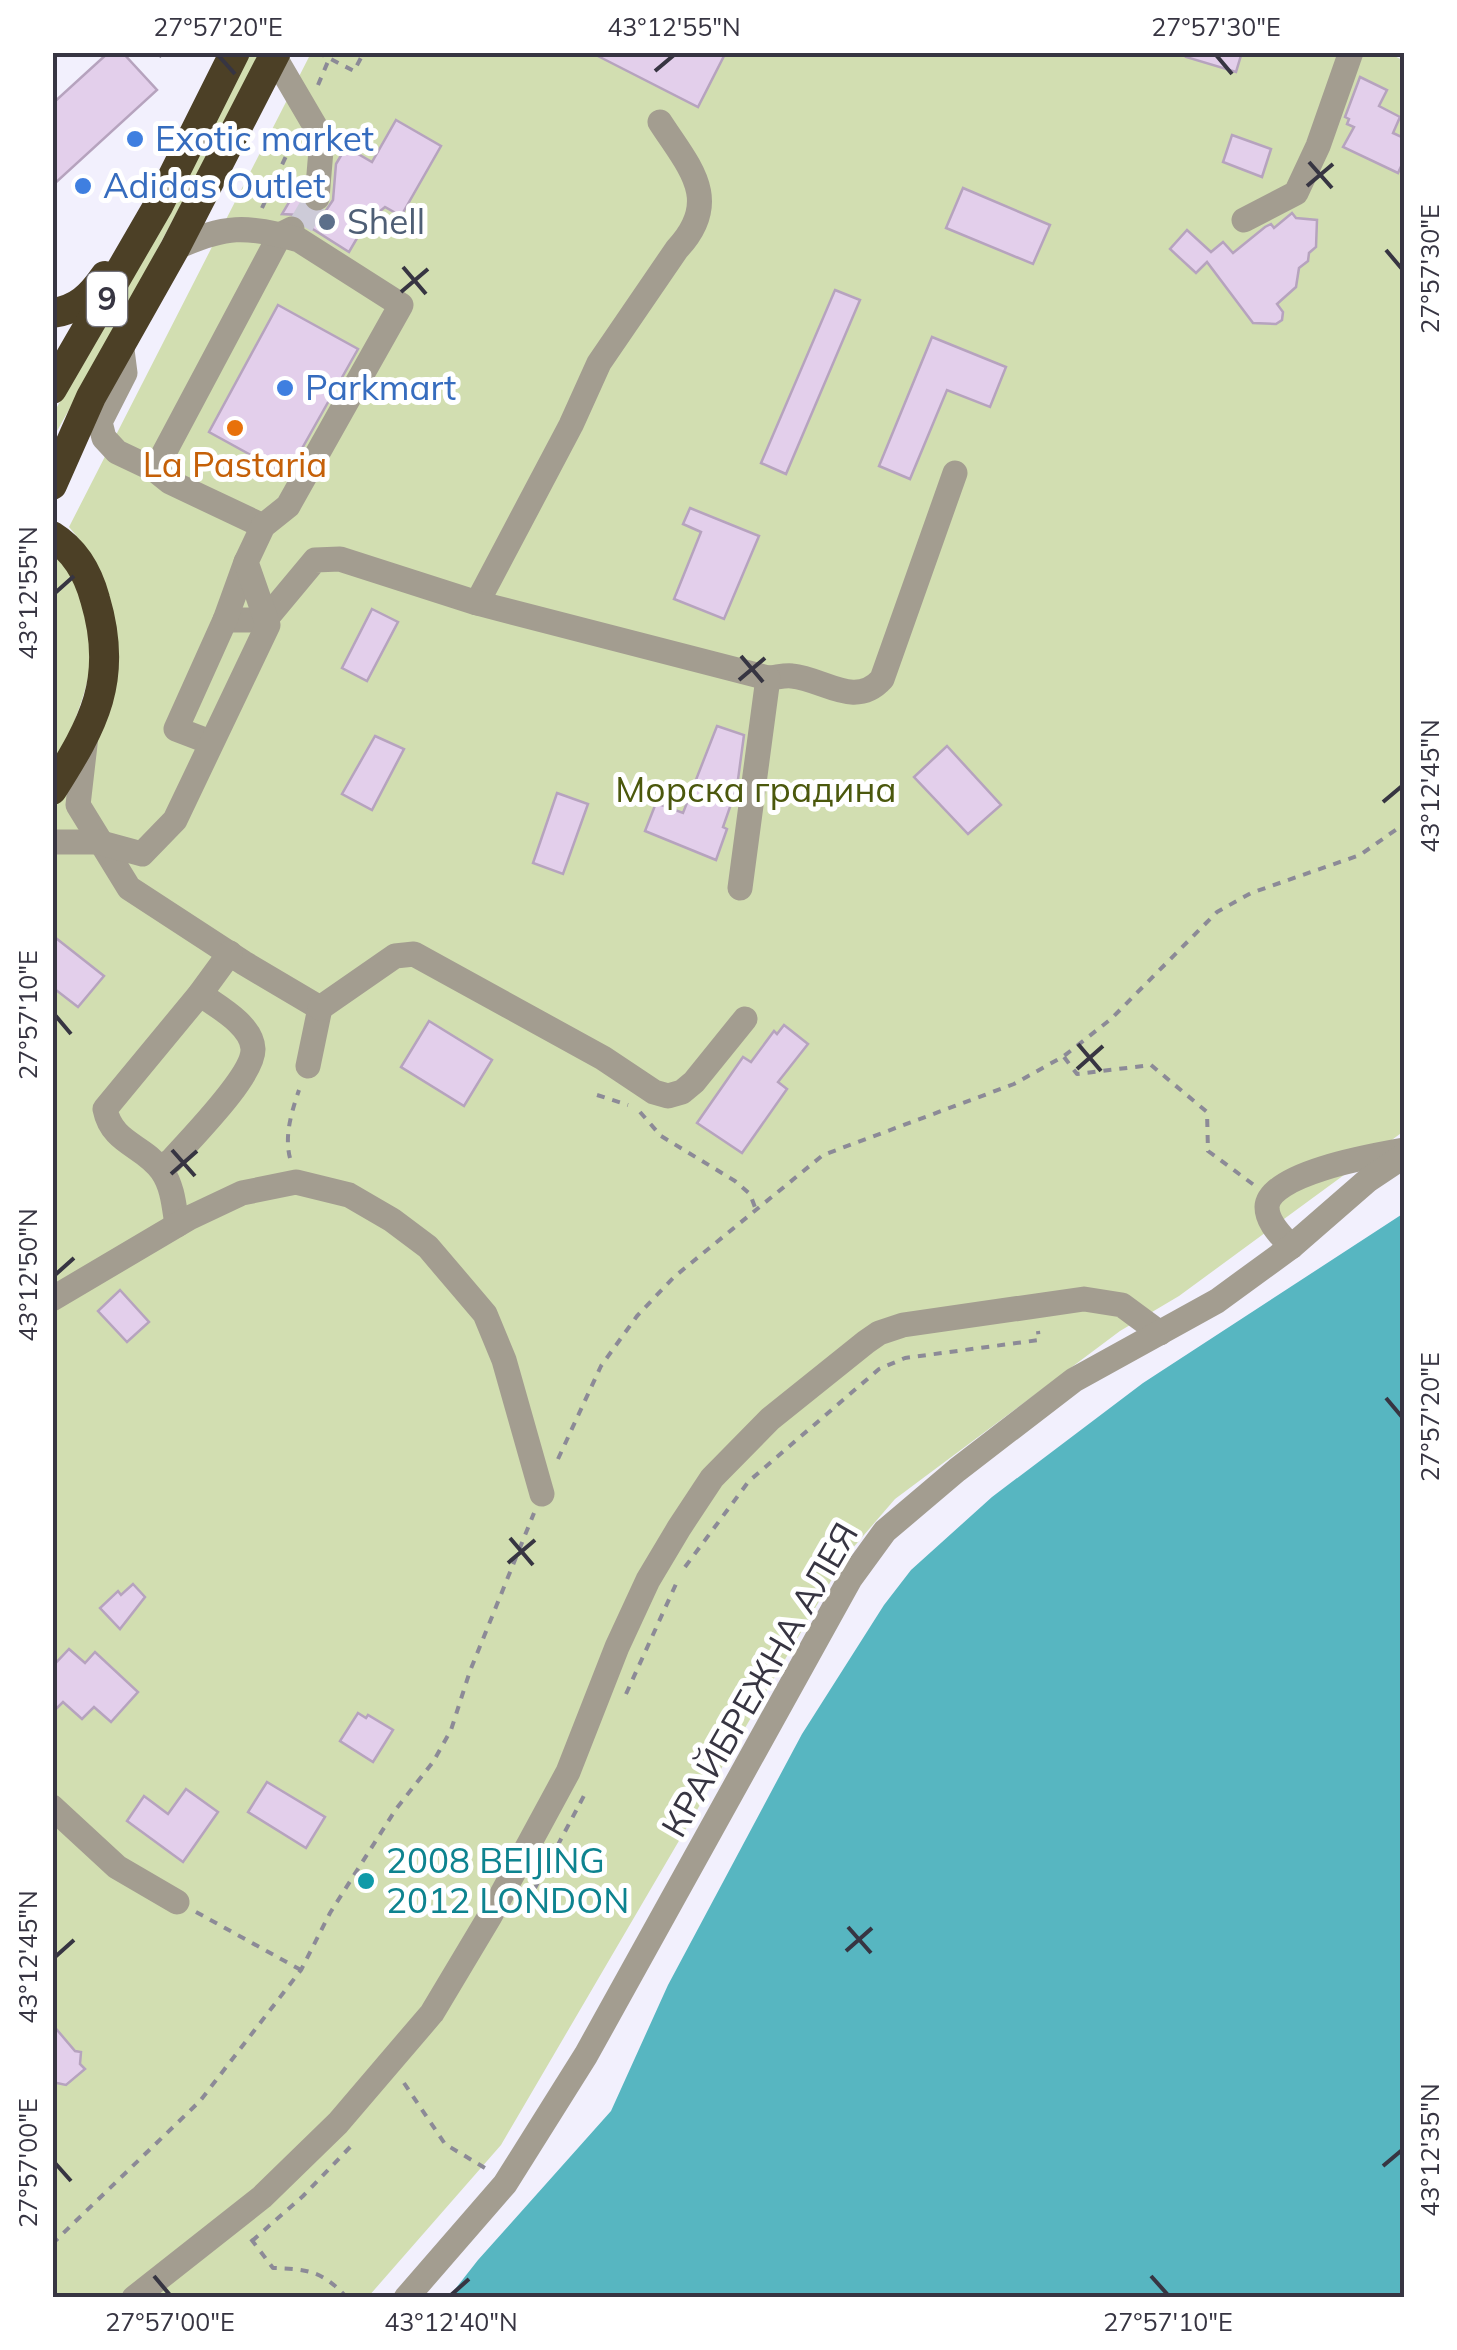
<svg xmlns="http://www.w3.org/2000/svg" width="1457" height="2350" font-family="Mulish,sans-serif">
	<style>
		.green { fill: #d2deb1 }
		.water { fill: #57b6c1 }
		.building { fill: #e3cfeb; stroke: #b6a3be; stroke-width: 2.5 }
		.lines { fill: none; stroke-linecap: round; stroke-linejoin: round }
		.minor-tunnel { stroke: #cdcbd8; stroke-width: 25; stroke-dasharray: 25 12; stroke-linecap: butt }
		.path { stroke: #8c8a97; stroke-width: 4; stroke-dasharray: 8 8; stroke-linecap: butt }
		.minor { stroke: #a39d90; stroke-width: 25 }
		.highway { stroke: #4c4026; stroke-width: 30 }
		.ticks { fill: none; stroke: #373542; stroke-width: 4 }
		.shop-dot { fill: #3f7fe0; stroke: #fff; stroke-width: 4 }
		.service-dot { fill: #5c6f8a; stroke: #fff; stroke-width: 4 }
		.food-dot { fill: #e8710a; stroke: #fff; stroke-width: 4 }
		.culture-dot { fill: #0f9aa8; stroke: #fff; stroke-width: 4 }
		.labels { text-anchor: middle; stroke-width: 10; stroke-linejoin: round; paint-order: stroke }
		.shield { fill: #fff; stroke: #73727b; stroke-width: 2.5 }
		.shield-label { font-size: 32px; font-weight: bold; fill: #373542 }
		.shop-label { font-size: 35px; fill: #366cbe; stroke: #fff; text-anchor: start }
		.service-label { font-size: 35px; fill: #4e5e75; stroke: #fff; text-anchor: start }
		.food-label { font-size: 35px; fill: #c56008; stroke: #fff }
		.park-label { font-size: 35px; fill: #4b580d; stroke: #fff }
		.street-label { font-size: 35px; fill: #373542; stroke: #fff }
		.culture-label { font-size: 35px; fill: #0d838f; stroke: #fff; text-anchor: start }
		.neatline { fill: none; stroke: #373542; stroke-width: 4 }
		.ticks-label { font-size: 25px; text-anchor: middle; fill: #373542 }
	</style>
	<rect width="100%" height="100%" fill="#f2f0fd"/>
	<!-- green -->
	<g class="green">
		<polygon points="1387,52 1404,61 1404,1131 1179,1296 1120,1331 895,1499 845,1557 501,2145 368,2297 53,2297 52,807 98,736 80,540 69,527 311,53"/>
		<polygon points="248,53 261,53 122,316 53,438 53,414 174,201"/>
		<path d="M56 550C118 631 88 690 53 773L52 557Z"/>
	</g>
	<!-- water -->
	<polygon class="water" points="1404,1213 1404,2297 449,2297 478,2260 611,2111 668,1985 802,1734 884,1605 911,1570 992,1497 1143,1383"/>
	<!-- building -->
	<g class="building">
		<polygon points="109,52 122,52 157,90 52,186 52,104"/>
		<polygon points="590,52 726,52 698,107"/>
		<polygon points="1187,52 1242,52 1236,72 1186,57"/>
		<polygon points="1360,77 1387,90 1379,106 1400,117 1393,133 1404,138 1404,160 1398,173 1343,147 1354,127 1347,124 1349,119 1345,117"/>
		<polygon points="396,120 441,146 401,216 385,207 379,212 374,209 349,252 308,226 300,215 282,214 298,187 301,189 302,204 307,211 317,214 325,212 333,200 336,164 346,147 372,162"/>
		<polygon points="1232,135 1271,149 1262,177 1223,162"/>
		<polygon points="963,188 1050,225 1033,264 946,228"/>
		<polygon points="1292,213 1296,218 1317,220 1316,247 1309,253 1308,261 1299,268 1296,287 1277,304 1283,312 1282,320 1276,324 1253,323 1207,262 1196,273 1170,249 1187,230 1211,252 1223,242 1233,253 1265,227 1271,224 1274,228"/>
		<polygon points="835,290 860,300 786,474 761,463"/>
		<polygon points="278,305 358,349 287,475 209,432"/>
		<polygon points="932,337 1006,367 990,407 947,390 910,479 879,466"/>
		<polygon points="690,508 759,536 724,619 674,599 701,532 683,524"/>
		<polygon points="372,609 398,622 367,681 342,668"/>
		<polygon points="717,726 744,735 737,787 723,827 727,829 716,860 645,831 656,803 683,813"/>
		<polygon points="375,736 404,749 372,810 342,794"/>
		<polygon points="947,746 1001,805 968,834 914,777"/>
		<polygon points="557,793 588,804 563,874 533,863"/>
		<polygon points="52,935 104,976 78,1007 52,987"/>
		<polygon points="429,1021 492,1060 464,1106 401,1067"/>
		<polygon points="784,1025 808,1044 778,1082 787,1089 742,1153 697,1123 743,1057 751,1062 774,1031 777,1034"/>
		<polygon points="120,1290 149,1322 127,1342 98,1311"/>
		<polygon points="133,1584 145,1597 120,1629 100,1608 118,1591 121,1595"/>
		<polygon points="69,1649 85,1663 95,1652 138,1692 111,1722 94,1707 82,1719 63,1702 52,1713 52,1667"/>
		<polygon points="358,1713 366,1718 368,1715 393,1730 373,1762 340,1741"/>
		<polygon points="267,1782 325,1817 306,1848 248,1812"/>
		<polygon points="186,1789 218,1812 183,1862 127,1821 144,1796 168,1814"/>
		<polygon points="52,2024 75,2051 81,2052 80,2064 85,2069 66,2085 52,2082"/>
	</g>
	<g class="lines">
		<!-- minor-tunnel -->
		<polyline class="minor-tunnel" points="301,225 317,198"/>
		<!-- path -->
		<g class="path">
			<polyline points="317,52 354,71 364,52"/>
			<polyline points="159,57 162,52"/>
			<polyline points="318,85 332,52"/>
			<polyline points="262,208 294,139"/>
			<polyline points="1064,1057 1077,1074 1151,1065 1207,1112 1208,1151 1254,1185"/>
			<polyline points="597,1095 628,1105"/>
			<polyline points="640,1112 661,1136 735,1181 750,1194 756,1210"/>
			<path d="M290 1158C284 1135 292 1111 299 1090"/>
			<polyline points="558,1459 601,1366 637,1316 674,1277 823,1155 1014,1084 1064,1056 1111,1019 1217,912 1251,893 1360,855 1404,824"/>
			<polyline points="685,1567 749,1481 879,1369 905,1358 1039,1340 1038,1331"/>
			<polyline points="626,1694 676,1584"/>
			<polyline points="535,1888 587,1790"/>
			<polyline points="196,1912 301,1970"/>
			<polyline points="404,2083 445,2144 485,2168"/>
			<path d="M251 2239 273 2268C308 2269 323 2271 347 2298"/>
			<polyline points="252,2241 303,2196 353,2144"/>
			<polyline points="52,2244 200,2101 301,1970 330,1913 396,1809 433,1762 451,1730 470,1671 534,1513"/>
		</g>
		<!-- minor -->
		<g class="minor">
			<polyline points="274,56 322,138 317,198"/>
			<polyline points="1244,220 1296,193 1318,146 1351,52"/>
			<polyline points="121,342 125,373 100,422 104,438 117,452 155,470 170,482 263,526"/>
			<polyline points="155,470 280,235 292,229"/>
			<path d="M477 603 571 425 599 363 677 249C723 200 689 167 660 122"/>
			<path d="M225 620H265L315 560 340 559 477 603 768 678C775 678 784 675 792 676 824 679 855 709 882 679L955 473"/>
			<polyline points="86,736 78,805 129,888 244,963 320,1008 308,1066"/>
			<polyline points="210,742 176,729 225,620 246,562"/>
			<path d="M52 842H98L142 854 175 820 268 625 246 562 263 526 288 506 401 305 299 240C245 225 226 225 175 248"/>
			<polyline points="740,888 768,678"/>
			<polyline points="320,1008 395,956 414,954 603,1058 654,1092 668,1096 682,1092 694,1082 745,1019"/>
			<path d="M160 1167 171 1161C190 1139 254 1076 253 1049 252 1025 218 1007 200 994"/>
			<path d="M177 1225C174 1206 173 1187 162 1171 144 1145 112 1144 105 1109L200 994 230 953"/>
			<path d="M1291 1247C1282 1236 1267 1223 1267 1207 1268 1173 1376 1155 1404 1150"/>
			<polyline points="52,1299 189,1218 242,1193 296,1182 349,1195 392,1220 428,1247 485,1314 504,1360 542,1494"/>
			<polyline points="52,1807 117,1867 177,1902"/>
			<polyline points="134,2298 262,2197 338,2123 432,2013 490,1916 568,1772 617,1647 648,1580 679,1528 712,1478 770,1419 866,1342 879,1333 903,1325 1084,1299 1122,1305 1160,1333"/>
			<polyline points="406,2298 505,2184 586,2055 850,1579 885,1531 957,1470 1074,1380 1217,1301 1291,1247 1368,1180 1404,1156"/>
		</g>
		<!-- highway -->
		<g class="highway">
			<path d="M52 313C78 310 91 296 105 276"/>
			<polyline points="52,389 158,206 235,52"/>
			<polyline points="52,485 91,397 175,248 276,52"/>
			<path d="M52 536C76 551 88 573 95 599 119 679 94 724 52 790"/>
		</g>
	</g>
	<!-- ticks -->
	<path class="ticks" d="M218 55 235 74M1216 55 1232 74M655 71 674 55M1309 162 1332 188M1307 186 1333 164M1386 250 1402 269M403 267 426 294M401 292 428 269M55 593 74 576M741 656 763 682M739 680 765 658M1383 802 1402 786M55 1015 71 1034M1078 1044 1101 1071M1077 1069 1103 1046M172 1150 195 1176M171 1174 197 1151M55 1275 74 1258M1386 1398 1402 1417M510 1538 533 1565M508 1563 535 1540M848 1927 871 1953M846 1951 872 1928M55 1957 74 1940M55 2163 71 2181M1383 2166 1402 2150M154 2276 170 2295M1151 2276 1168 2295M451 2295 469 2279"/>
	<!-- markers -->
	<g class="shop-dot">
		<circle cx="135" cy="139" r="10"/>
		<circle cx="83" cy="186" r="10"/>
		<circle cx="285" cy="388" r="10"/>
	</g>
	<circle class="service-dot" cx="327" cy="222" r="10"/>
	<circle class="food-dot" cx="235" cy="428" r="10"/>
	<circle class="culture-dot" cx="366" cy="1881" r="10"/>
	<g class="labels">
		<!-- shield labels -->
		<rect class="shield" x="87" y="272" width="40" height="54" rx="8"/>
		<g class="shield-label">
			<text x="107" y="310">9</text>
		</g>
		<!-- shop labels -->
		<g class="shop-label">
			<text x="155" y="151">Exotic market</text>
			<text x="103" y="198">Adidas Outlet</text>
			<text x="305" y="400">Parkmart</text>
		</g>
		<!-- service labels -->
		<g class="service-label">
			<text x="347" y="234">Shell</text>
		</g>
		<!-- food labels -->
		<g class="food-label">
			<text x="235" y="477">La Pastaria</text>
		</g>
		<!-- park labels -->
		<g class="park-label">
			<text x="756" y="802">Морска градина</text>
		</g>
		<!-- street labels -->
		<g class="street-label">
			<text transform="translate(760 1680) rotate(-60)" y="12">КРАЙБРЕЖНА АЛЕЯ</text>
		</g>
		<!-- culture labels -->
		<g class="culture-label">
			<text x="386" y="1873">2008 BEIJING<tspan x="386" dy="40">2012 LONDON</tspan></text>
		</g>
	</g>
	<!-- border -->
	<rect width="1457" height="2350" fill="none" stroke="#ffffff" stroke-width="110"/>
	<rect x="55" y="55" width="1347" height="2240" class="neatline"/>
	<g class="ticks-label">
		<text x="218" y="36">27°57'20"E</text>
		<text x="674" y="36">43°12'55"N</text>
		<text x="1216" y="36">27°57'30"E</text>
		<text transform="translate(1430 269) rotate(-90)" y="9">27°57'30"E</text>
		<text transform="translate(28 593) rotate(-90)" y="9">43°12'55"N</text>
		<text transform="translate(1430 786) rotate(-90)" y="9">43°12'45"N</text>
		<text transform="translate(28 1015) rotate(-90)" y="9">27°57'10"E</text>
		<text transform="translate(28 1275) rotate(-90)" y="9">43°12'50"N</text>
		<text transform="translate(1430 1417) rotate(-90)" y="9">27°57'20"E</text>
		<text transform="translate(28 1957) rotate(-90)" y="9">43°12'45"N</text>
		<text transform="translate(1430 2150) rotate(-90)" y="9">43°12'35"N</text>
		<text transform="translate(28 2163) rotate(-90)" y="9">27°57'00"E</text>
		<text x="170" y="2331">27°57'00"E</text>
		<text x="451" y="2331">43°12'40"N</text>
		<text x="1168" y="2331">27°57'10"E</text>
	</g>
</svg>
